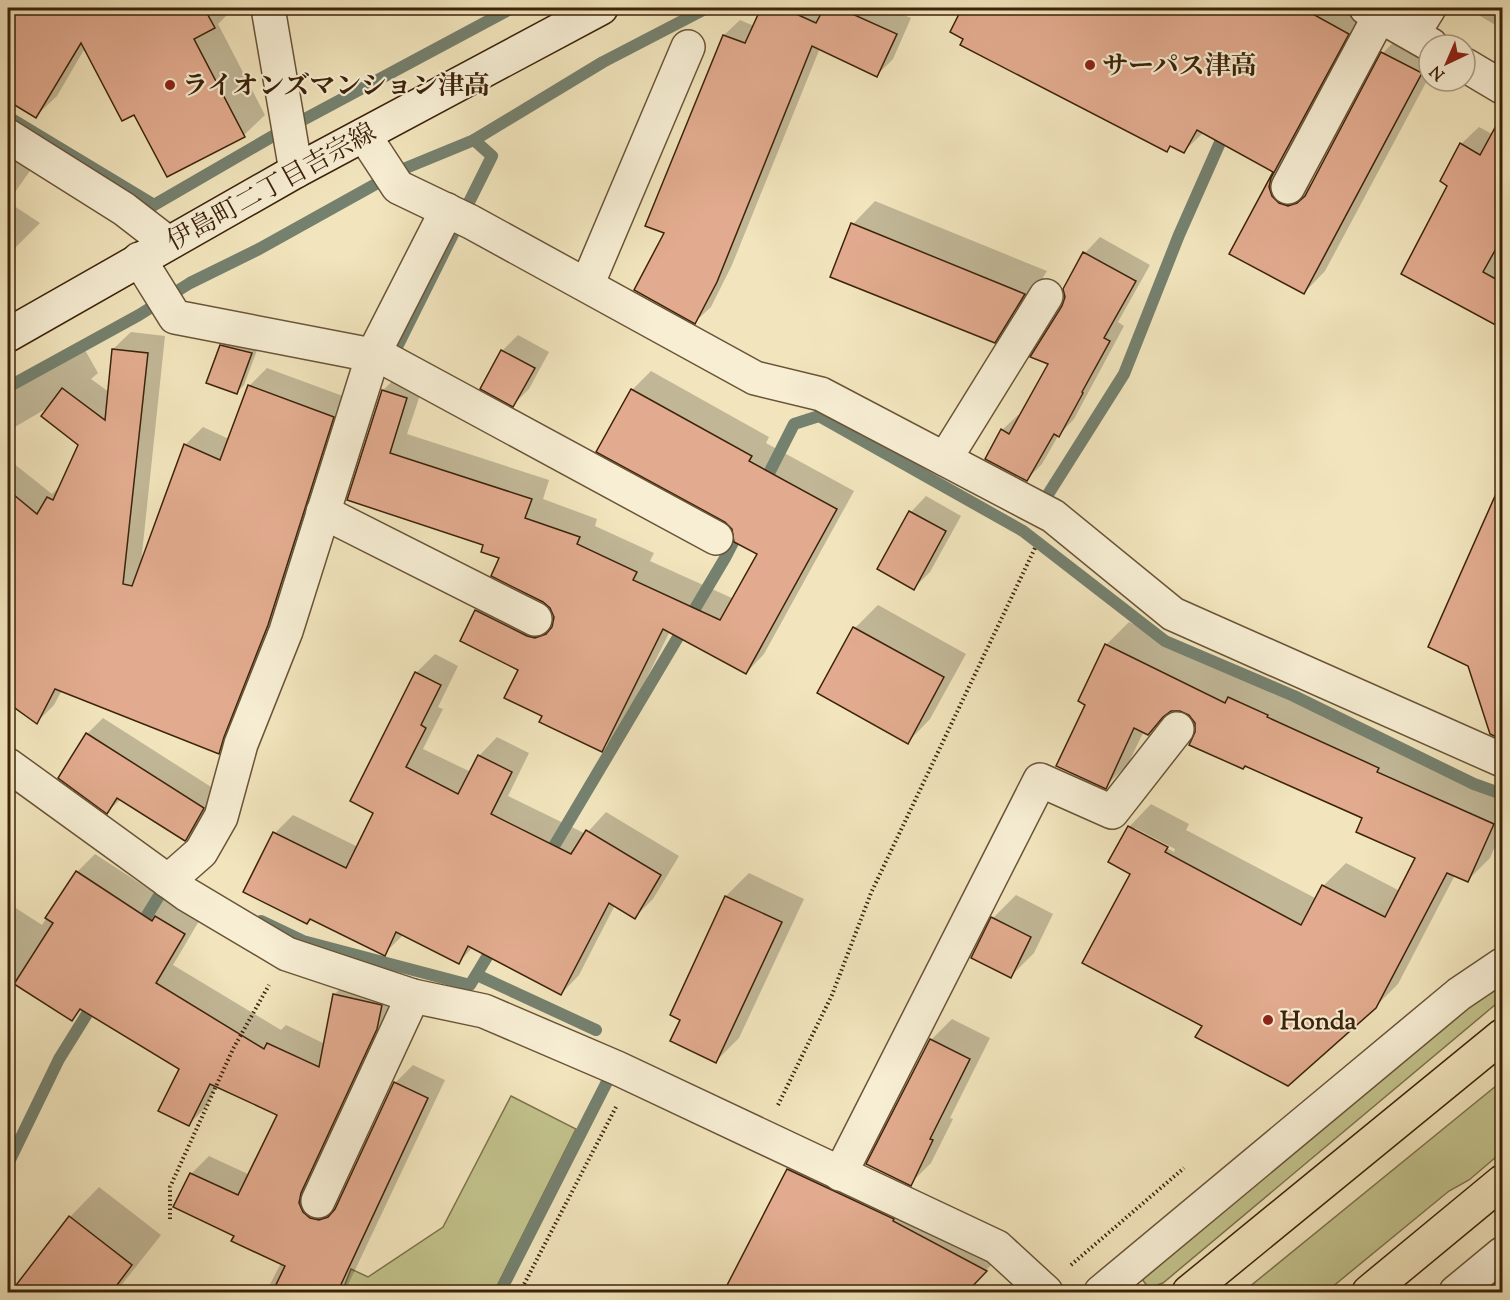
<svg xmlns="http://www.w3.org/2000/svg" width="1510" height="1300" font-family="'Sorts Mill Goudy','Noto Serif JP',serif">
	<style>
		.green { fill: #c2c28c; stroke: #7f724b; stroke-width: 1.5 }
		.shadow { fill: #0003; fill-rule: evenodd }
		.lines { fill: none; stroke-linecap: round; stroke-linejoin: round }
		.stream { stroke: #75816f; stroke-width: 12 }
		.building { fill: #e2ab8f; stroke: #3c230a; stroke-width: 1.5 }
		.street-casing { stroke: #6a5437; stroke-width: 36 }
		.secondary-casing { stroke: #3c230a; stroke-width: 36 }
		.highway-casing { stroke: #3c230a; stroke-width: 36 }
		.path { stroke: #3c230a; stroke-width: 4; stroke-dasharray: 1.5 3; stroke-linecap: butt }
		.street { stroke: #f7eed4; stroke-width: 33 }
		.secondary { stroke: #f7eed4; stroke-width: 33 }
		.highway { stroke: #f2e5bd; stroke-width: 33 }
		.poi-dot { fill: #8f2418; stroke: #f7eed4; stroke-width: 2 }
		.labels { text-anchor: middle; stroke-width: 4.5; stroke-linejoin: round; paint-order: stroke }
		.poi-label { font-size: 26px; font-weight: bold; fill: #3c230a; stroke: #f7eed4; text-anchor: start }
		.street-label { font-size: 26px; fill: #3c230a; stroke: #f7eed4 }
	</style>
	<rect width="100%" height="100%" fill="#f2e5bd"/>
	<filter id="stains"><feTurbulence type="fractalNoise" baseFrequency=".00333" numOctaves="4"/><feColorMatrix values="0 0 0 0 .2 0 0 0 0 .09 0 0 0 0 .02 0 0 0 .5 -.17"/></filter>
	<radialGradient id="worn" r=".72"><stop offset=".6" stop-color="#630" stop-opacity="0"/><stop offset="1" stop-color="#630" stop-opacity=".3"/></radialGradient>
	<!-- green -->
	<g class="green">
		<polygon points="1502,976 1502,999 1163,1283 1149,1288 1141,1278"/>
		<polygon points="1502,1081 1502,1152 1469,1180 1449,1191 1326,1292 1243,1292"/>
		<polygon points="511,1096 576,1129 494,1292 342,1292 351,1269 368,1277 443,1227"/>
	</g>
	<!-- shadow -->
	<g class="shadow">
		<polygon points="8,8 114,8 129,16 125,8 234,8 218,24 265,115 244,135 168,175 135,113 85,48 57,96 36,116 8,100"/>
		<polygon points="762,8 888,8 911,18 893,59 877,75 820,48 732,265 711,307 695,322 666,233 647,225 724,35 740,20 754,26"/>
		<polygon points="964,8 1361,8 1369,12 1300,182 1312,185 1383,53 1404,31 1429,45 1429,77 1325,271 1304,293 1231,253 1275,172 1204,132 1184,151 1172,145 1167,150 952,31"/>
		<polygon points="1471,8 1502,8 1502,29 1470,10"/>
		<polygon points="1502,52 1502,61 1499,59"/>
		<polygon points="1502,126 1502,329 1403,274 1449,185 1461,144 1479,127 1494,135"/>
		<polygon points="8,151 32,168 8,202 40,223 8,255"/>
		<polygon points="875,201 1047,271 1018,318 995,341 853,224"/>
		<polygon points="1100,237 1150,265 1118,322 1124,326 1074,419 1058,436 1042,464 1027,479 1002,430 1018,415 1020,416 1050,363 1066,297 1065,289 1085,253"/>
		<polygon points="131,332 165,336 141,563 185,445 203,427 229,439 249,386 267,368 351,399 236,735 218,753 62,690 54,705 37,722 8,702 8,459 52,494 62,484 80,444 49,407 8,431 8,393 85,350 98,373 91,379 109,392 113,349"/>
		<polygon points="518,335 549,352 529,389 513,405 502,351"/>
		<polygon points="229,338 259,345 244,385 237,392 221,346"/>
		<polygon points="651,371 769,437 766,443 854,491 764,654 746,673 670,631 620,732 601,750 520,670 462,641 476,611 495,592 546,618 556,620 552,608 485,544 349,499 383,390 402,372 425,380 407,434 549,480 543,499 597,519 595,526 654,553 650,561 734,599 759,554 726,520 598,451 633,389"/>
		<polygon points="926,496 961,516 930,572 914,588 911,512"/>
		<polygon points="878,605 966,654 930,719 908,742 819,693 855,628"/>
		<path d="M1129 622 1246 680 1251 676 1289 693 1288 695 1401 745 1399 749 1502 796V830L1490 858 1468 880 1455 875 1398 984 1375 1007 1204 1025 1132 873 1129 827 1151 804 1189 824 1186 830 1317 899 1323 886 1346 863 1400 891 1417 858 1364 818 1197 733 1196 722 1190 713 1180 709 1171 710 1148 733 1144 731 1128 764 1105 787 1087 704 1080 700 1106 645ZM1135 828 1175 849 1174 852 1135 831Z"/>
		<polygon points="435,654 458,666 438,707 443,709 423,749 471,772 479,756 497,737 529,753 508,796 586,834 606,812 679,856 653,899 635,917 615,905 579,975 561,994 473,947 459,962 404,934 384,954 312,918 307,922 275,833 293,815 358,847 375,812 416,673"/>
		<polygon points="103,718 219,792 201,823 185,839 121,799 107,812 60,777 87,734"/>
		<polygon points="95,854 170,903 202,916 173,965 281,1030 286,1025 325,1044 335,994 353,976 399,988 329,1201 340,1202 395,1083 413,1065 445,1080 347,1287 358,1292 266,1292 281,1263 236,1235 191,1174 209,1156 250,1175 279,1115 217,1085 206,1107 188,1125 181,1069 82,1009 72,1019 8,978 8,903 42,925 77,872"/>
		<polygon points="749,873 804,899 739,1038 716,1061 682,1019 672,1014 726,896"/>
		<polygon points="1016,895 1053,914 1034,953 1011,976 993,918"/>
		<polygon points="952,1019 990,1038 950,1118 953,1119 931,1163 910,1184 931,1040"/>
		<polygon points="804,1154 1001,1255 965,1292 788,1170"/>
		<polygon points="99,1187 161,1235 116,1292 11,1292 70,1217"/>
	</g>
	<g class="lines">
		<!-- stream -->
		<g class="stream">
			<polyline points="8,117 154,205 273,136 512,8"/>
			<polyline points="390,361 492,156 474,140"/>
			<polyline points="8,387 139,315 190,283 259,249 401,170 474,140 603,62 707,8"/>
			<polyline points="762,487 794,424 819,416 1023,531 1165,641 1294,696 1474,784 1502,794"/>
			<polyline points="1047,496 1124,374 1179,235 1226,129"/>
			<polyline points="547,858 725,558 740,529"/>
			<polyline points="261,921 303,941 470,985 496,942"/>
			<polyline points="138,930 162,891"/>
			<polyline points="477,975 596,1030"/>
			<polyline points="8,1164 59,1059 95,1001"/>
			<polyline points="500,1292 611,1074"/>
		</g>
	</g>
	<!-- building -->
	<g class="building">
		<polygon points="8,8 204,8 215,28 194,39 245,137 167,177 134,115 122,121 81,43 36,118 8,101"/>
		<polygon points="761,8 783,8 816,23 824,8 839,8 897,34 877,77 812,46 717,282 695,324 634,290 664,233 645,226 723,35 745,43"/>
		<polygon points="962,8 1302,8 1349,34 1271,178 1269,187 1272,196 1279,203 1288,206 1297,203 1305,196 1381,52 1422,73 1304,294 1229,254 1273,172 1197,130 1184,153 1170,146 1167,152 960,45 963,39 950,32"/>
		<polygon points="1503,113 1503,236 1483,272 1503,283 1503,329 1401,274 1447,186 1440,181 1460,143 1480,155"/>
		<polygon points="851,223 1025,294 995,343 830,277"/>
		<polygon points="1083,252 1136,281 1104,338 1110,341 1082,392 1083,393 1059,437 1054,434 1027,481 985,459 1001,429 1009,434 1048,364 1030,357 1062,306 1065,297 1063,289"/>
		<polygon points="220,345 252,353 237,394 206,383"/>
		<polygon points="112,349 148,353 123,584 132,586 184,444 220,460 248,385 334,417 268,625 224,737 219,754 55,689 37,724 8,703 8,490 37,514 47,497 53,500 78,445 41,416 62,388 105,420"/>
		<polygon points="501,350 535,368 513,407 480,389"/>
		<polygon points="631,389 752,456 749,461 837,509 746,674 663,629 602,752 539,722 542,716 504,698 518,670 460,641 475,610 527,636 535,638 546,634 552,627 554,617 550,608 543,602 491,576 499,558 481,552 483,545 347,500 382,390 407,398 390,453 532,499 525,518 580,537 577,544 637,572 633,580 720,620 757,554 734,542 732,529 725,522 596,452"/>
		<polygon points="1503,478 1503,740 1490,734 1468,666 1428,647"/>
		<polygon points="909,511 946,531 914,590 877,569"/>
		<polygon points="853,627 944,677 908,744 817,693"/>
		<polygon points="1105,644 1225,703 1228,697 1268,715 1267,717 1379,768 1377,772 1494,824 1468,882 1447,873 1376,1008 1288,1086 1195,1037 1202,1026 1082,963 1130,874 1108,862 1128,826 1168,847 1165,852 1301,925 1322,885 1385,917 1415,858 1356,832 1362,818 1245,766 1243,769 1189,745 1195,732 1195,723 1189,715 1180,711 1171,711 1163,717 1148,735 1134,728 1106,789 1056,766 1085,705 1078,701"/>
		<polygon points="415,672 441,685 421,725 426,728 406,767 458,794 478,755 512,772 491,814 571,854 586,830 661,875 635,919 609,903 561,995 468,946 459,964 396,932 385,956 310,919 307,924 243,892 273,832 346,868 373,813 350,801"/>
		<polygon points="86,733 204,808 186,840 185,841 117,798 107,814 58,778"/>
		<polygon points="76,871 152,921 155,916 185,934 156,983 264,1049 267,1043 319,1067 333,994 382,1005 377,1029 301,1193 299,1203 303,1212 310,1218 319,1220 328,1217 335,1209 394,1082 428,1098 337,1293 272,1293 285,1266 231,1241 234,1236 173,1207 190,1173 238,1195 277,1115 210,1084 189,1126 158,1111 179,1069 80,1009 72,1021 14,984 53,923 45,918"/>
		<polygon points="725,896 782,922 716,1063 670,1041 680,1020 670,1015"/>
		<polygon points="991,917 1031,937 1011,978 971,958"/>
		<polygon points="930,1039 970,1059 930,1139 933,1140 911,1186 866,1164"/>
		<polygon points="787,1169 894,1219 893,1221 987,1271 966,1293 723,1293"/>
		<polygon points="69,1216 132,1265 111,1293 10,1293"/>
	</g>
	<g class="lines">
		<defs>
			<g id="street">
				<polyline points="268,8 296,171"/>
				<polyline points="1366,8 1431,45"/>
				<polyline points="1413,34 1429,8"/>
				<polyline points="1465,65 1502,87"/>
				<polyline points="364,135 398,187 471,222 755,378 821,394 1053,516 1173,614 1502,760"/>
				<polyline points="8,136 124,209 168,243"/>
				<polyline points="1288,187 1380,15"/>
				<polyline points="139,259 175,317 382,357 716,538"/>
				<polyline points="587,285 688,47"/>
				<polyline points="945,459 1046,296"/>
				<polyline points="323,512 535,619"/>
				<polyline points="8,765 186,894 287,954 413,996 484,1011 617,1068 997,1247 1046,1292"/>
				<polyline points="168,881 201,852 221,817 241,744 286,631 373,355 447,210"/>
				<polyline points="840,1174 1040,780 1112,812 1177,729"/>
				<polyline points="318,1201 413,996"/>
				<polyline points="1101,1292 1459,994 1502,965"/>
				<polyline points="1456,1292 1502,1254"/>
			</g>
			<polyline id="secondary" points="8,335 296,171 601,8"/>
			<g id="highway">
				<polyline points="1189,1292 1502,1036"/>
				<polyline points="1369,1292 1502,1182"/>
			</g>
		</defs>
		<!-- street casing -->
		<use href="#street" class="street-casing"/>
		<!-- secondary casing -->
		<use href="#secondary" class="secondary-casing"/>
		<!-- highway casing -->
		<use href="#highway" class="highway-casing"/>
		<!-- path -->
		<g class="path">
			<polyline points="778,1105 832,995 871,893 1035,548"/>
			<polyline points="170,1219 170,1187 233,1049 269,985"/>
			<polyline points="1071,1265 1184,1168"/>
			<polyline points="520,1292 616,1107"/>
		</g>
		<!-- street -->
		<use href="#street" class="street"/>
		<!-- secondary -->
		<use href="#secondary" class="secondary"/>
		<!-- highway -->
		<use href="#highway" class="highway"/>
	</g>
	<!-- markers -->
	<g class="poi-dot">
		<circle cx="1090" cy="65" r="6"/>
		<circle cx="170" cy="85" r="6"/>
		<circle cx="1268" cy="1020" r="6"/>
	</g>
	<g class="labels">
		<!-- poi labels -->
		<g class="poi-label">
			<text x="1102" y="74">サーパス津高</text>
			<text x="182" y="94">ライオンズマンション津高</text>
			<text x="1280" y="1029">Honda</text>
		</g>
		<!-- street labels -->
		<g class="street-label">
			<text transform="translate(271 186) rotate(-29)" y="9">伊島町二丁目吉宗線</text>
		</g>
	</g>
	<!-- margin -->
	<rect width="1510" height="1300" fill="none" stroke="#f2e5bd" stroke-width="30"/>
	<rect x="9" y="9" width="1492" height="1282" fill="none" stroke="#3c230a" stroke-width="3"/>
	<rect x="15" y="15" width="1480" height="1270" fill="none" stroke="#3c230a" stroke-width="1.5"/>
	<!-- north arrow -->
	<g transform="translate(1447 63) rotate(224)"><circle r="28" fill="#f7eed4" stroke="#ac9d83" stroke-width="1.5"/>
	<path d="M0-4.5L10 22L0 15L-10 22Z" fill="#8f2418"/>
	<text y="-9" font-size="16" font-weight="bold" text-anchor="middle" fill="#3c230a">N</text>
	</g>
	<rect width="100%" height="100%" filter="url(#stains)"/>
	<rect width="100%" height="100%" fill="url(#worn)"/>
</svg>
